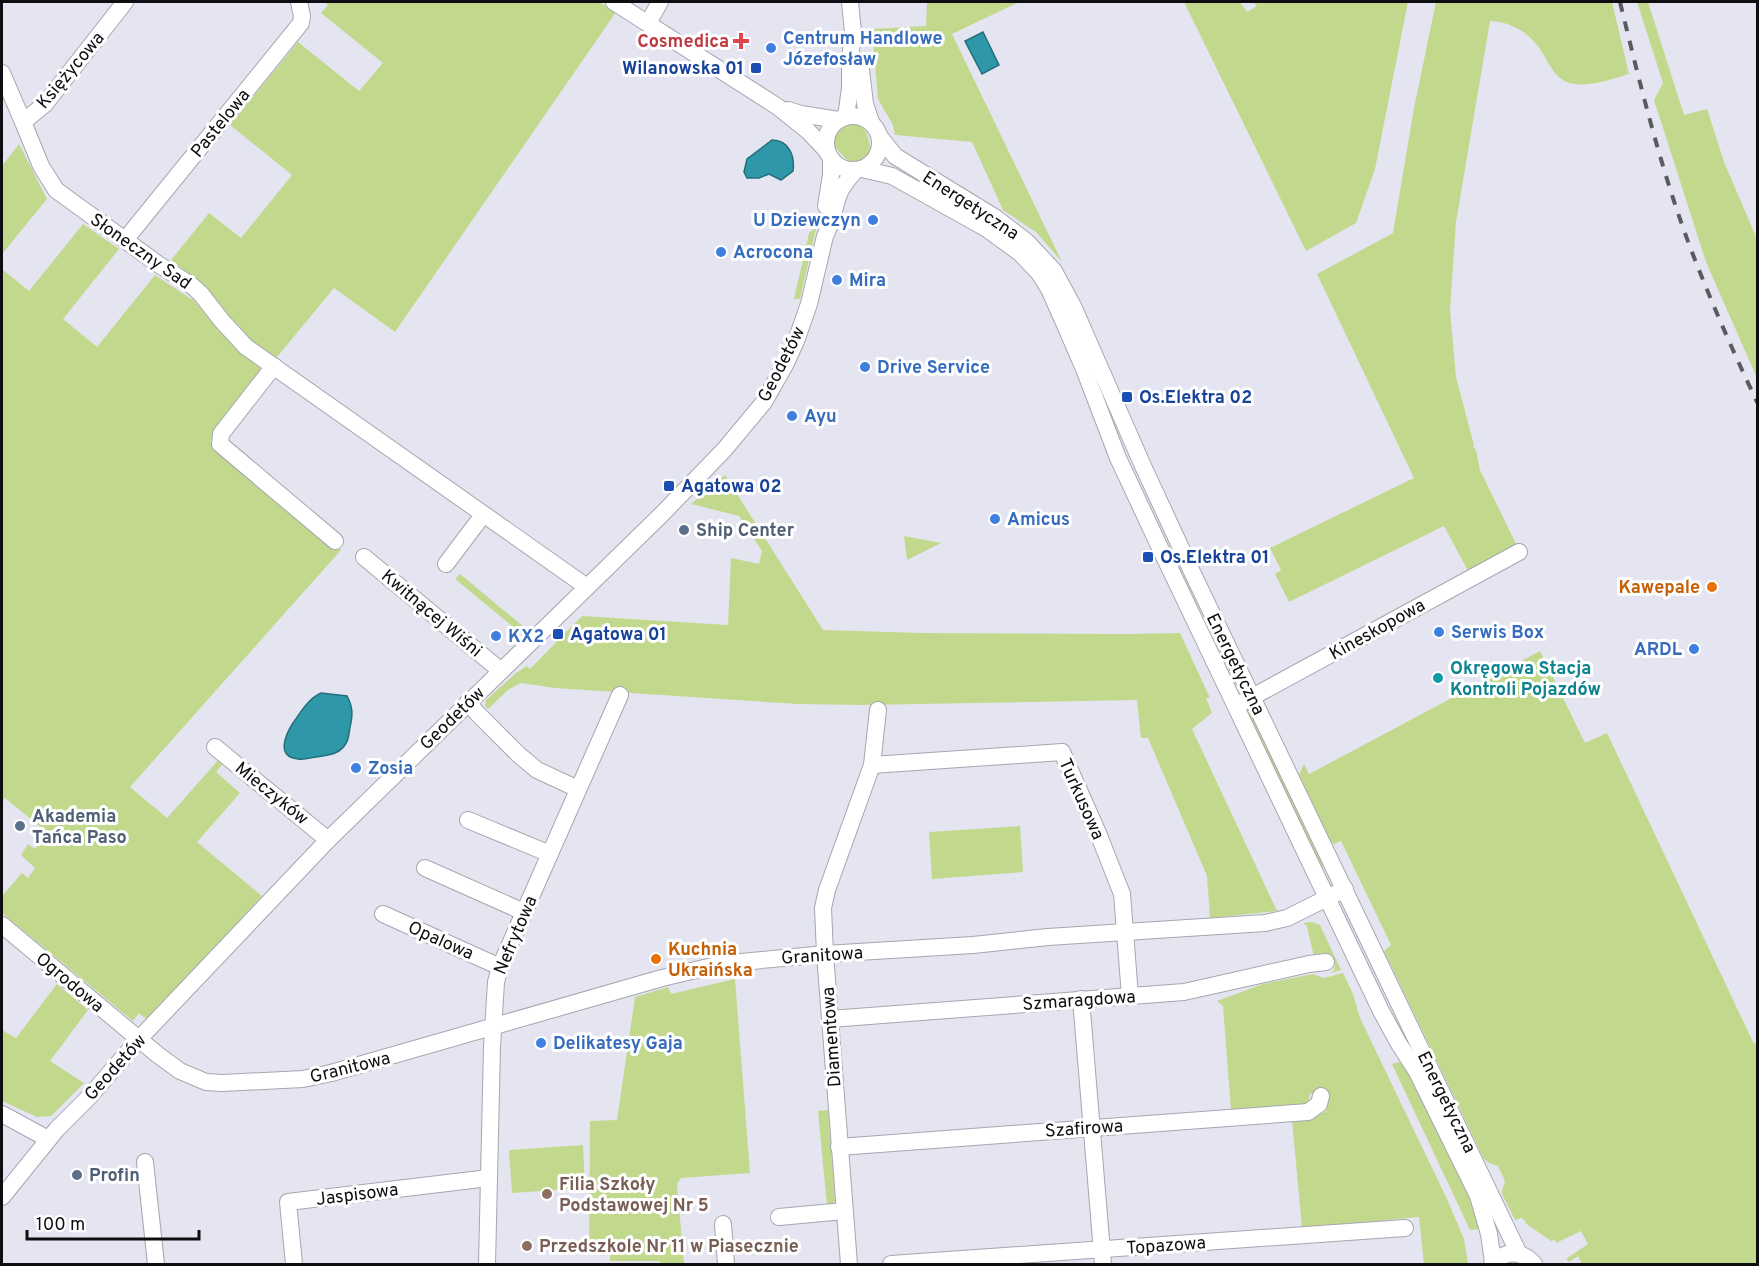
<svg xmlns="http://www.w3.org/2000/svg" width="1759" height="1266" font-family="Overpass,sans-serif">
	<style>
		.green { fill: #c2d98d }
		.water { fill: #2e98a9; stroke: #246f7c; stroke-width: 1.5 }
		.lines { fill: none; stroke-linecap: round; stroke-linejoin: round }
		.minor-casing { stroke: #a5a6b0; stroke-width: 18 }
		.minor { stroke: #fff; stroke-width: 16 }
		.rail { stroke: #5a5a61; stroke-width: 4; stroke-dasharray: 10 10; stroke-linecap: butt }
		.health-dot { fill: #e0444e; stroke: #fff; stroke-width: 2 }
		.shop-dot { fill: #3f7fe0; stroke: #fff; stroke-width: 2 }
		.transit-dot { fill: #1a4fb4; stroke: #fff; stroke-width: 2 }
		.service-dot { fill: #5c6f8a; stroke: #fff; stroke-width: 2 }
		.food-dot { fill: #e8710a; stroke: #fff; stroke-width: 2 }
		.culture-dot { fill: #0f9aa8; stroke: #fff; stroke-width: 2 }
		.education-dot { fill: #8d6e63; stroke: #fff; stroke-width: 2 }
		.labels { text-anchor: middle; stroke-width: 6; stroke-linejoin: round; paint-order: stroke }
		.shop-label { font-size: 18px; font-weight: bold; fill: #366cbe; stroke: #fff; text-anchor: start }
		.health-label { font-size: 18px; font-weight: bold; fill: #be3a42; stroke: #fff; text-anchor: end }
		.transit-label { font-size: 18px; font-weight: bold; fill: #164399; stroke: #fff; text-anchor: start }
		.street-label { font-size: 18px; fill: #0e0e12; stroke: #fff }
		.service-label { font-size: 18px; font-weight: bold; fill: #4e5e75; stroke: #fff; text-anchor: start }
		.food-label { font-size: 18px; font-weight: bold; fill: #c56008; stroke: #fff; text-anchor: end }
		.culture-label { font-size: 18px; font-weight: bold; fill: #0d838f; stroke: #fff; text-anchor: start }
		.education-label { font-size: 18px; font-weight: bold; fill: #785e54; stroke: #fff; text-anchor: start }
	</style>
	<rect width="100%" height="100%" fill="#e4e5f0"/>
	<!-- green -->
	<g class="green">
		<polygon points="325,2 599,2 616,12 395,332 334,288 277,357 256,347 193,277 171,260 209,213 241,238 292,175 230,125 298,42 359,91 383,63 321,13 328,5"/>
		<polygon points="927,2 1019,2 952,34 1062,262 1036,232 1003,210 972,142 895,135 893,125 878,99 872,29 926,26"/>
		<polygon points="1184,2 1240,2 1247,12 1257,6 1253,2 1408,2 1375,169 1356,223 1306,251"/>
		<path d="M1436 2H1612L1629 74C1613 79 1585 88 1570 83 1553 78 1549 62 1540 49 1528 32 1511 22 1490 21L1456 222 1450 310 1456 377 1474 445 1473 447 1476 450 1480 470 1517 546 1468 571 1444 526 1289 602 1275 574 1281 570 1270 548 1414 478 1317 274 1393 233 1414 108Z"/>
		<polygon points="1637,2 1648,2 1684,115 1707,109 1724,162 1757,239 1757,378 1706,262 1654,100 1663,83"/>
		<path d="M851 122C874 128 864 141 875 155 858 181 844 154 831 144 830 129 838 126 851 122Z"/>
		<polygon points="19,144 47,199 2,254 2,166"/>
		<polygon points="83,224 119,249 63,319 97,347 155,275 191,299 192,298 223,334 265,373 210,441 341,550 130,787 167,818 221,757 225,761 216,772 240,793 197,842 262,896 147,1020 139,1013 133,1021 2,913 2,896 22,873 28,878 35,868 21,855 28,844 35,849 48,833 5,798 2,802 2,269 29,291"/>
		<polygon points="814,229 816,229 800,299 794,299 809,233"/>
		<polygon points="725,475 823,630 921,633 1125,634 1180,633 1210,698 1206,698 1212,713 1192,729 1277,911 1210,918 1207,876 1148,738 1141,738 1137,700 862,705 798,704 555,688 521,683 508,690 488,709 485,706 486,700 516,673 527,666 530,669 582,616 728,625 731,558 759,564 762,551 739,516 691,504"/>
		<polygon points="904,536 941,543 907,560"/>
		<polygon points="460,574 524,627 528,630 523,635 455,579"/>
		<polygon points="1540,651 1585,743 1607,733 1753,1042 1757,1044 1757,1264 1578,1264 1581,1262 1578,1256 1569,1262 1566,1259 1588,1244 1581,1231 1556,1243 1555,1240 1551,1241 1525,1223 1526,1222 1522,1218 1515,1220 1502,1194 1502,1191 1505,1181 1498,1166 1489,1163 1484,1159 1384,951 1391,945 1341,841 1335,844 1331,842 1299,775 1304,764 1309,774"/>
		<polygon points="1250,711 1327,865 1320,868 1248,719 1248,713"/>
		<polygon points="1020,826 1023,872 932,879 929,832"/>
		<polygon points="1313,922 1320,925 1341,970 1330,973 1334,970 1335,963 1331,954 1321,953 1314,957 1307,926 1303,923"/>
		<polygon points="1343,973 1353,994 1360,1018 1447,1199 1464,1239 1468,1264 1424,1264 1419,1217 1302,1228 1292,1120 1326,1112 1323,1092 1310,1094 1309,1100 1305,1104 1231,1110 1223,1006 1217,1001 1263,984 1313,974 1324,978"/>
		<polygon points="735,979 750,1173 681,1178 677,1184 684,1264 660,1264 660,1261 610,1261 610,1254 606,1252 589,1251 590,1121 617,1120 635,997 668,987 671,994"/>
		<polygon points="57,984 88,1010 50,1061 84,1083 51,1116 37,1117 2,1101 2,1030 16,1038"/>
		<polygon points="1400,1062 1405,1064 1472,1199 1483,1229 1470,1230 1392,1064"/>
		<polygon points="828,1110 835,1201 831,1206 827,1206 818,1111"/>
		<polygon points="583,1145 585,1188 512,1193 509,1150"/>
	</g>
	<!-- water -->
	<g class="water">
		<polygon points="983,32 999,65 982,74 965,41"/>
		<path d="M772 140C789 140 795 156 793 171L781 180 769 174 759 178H747L744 172 747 159Z"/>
		<path d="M321 693 347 696C353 707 353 715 350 727 349 733 349 740 345 745 338 755 327 755 316 757 310 758 304 760 298 759 275 757 286 734 293 723 301 712 308 699 321 693Z"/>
	</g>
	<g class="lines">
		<defs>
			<g id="minor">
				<polyline points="614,2 778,107 808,131 827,151"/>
				<polyline points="648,23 660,2"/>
				<polyline points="860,61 865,104 871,122"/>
				<polyline points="2,73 23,122 45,104 125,2"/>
				<polyline points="788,110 801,114 838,120"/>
				<circle cx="853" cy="143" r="27"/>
				<polyline points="846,117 850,88 850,60 853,32 850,2"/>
				<polyline points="23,122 41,166 56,190 158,264 191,285 201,294 222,321 246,347 587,587"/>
				<polyline points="880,137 895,156 996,218 1027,242 1054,271 1073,306 1143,466 1193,574 1519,1254"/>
				<polyline points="862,169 892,176 987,229 1020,253 1039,273 1049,289 1065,325 1084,369 1118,458 1161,550 1381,1011 1399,1044 1417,1072 1478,1196 1489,1234 1493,1262"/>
				<polyline points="826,206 831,175 831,159"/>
				<polyline points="125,240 301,23 302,16 299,2"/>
				<polyline points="274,366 221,434 220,444 335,541"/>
				<polyline points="364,557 501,671"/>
				<polyline points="446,564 483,515"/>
				<polyline points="468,702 477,713 519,755 537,770 578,789"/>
				<polyline points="1243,702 1519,552"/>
				<polyline points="215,747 328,840"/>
				<polyline points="872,765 1062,752 1098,833 1122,894 1130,996"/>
				<polyline points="468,820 550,854"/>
				<polyline points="425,868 524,912"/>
				<polyline points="383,914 500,967"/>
				<polyline points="2,925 158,1055 180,1071 206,1082 222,1083 303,1079 331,1073 662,978 721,964 825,954 973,945 1048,937 1265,923 1287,918 1345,889"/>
				<polyline points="1081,999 1103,1264"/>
				<polyline points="830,1019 1184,992 1309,964 1326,962"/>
				<polyline points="2,1114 48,1139"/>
				<polyline points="839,1147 1308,1112 1319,1104 1321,1096"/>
				<polyline points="145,1162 156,1264"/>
				<path d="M2 1197 57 1129 90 1096 139 1039 328 840 661 515 724 450 764 402 786 363 796 341 809 304 825 236C832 223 834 208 839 194 843 184 850 177 856 170"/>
				<polyline points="779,1217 844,1211"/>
				<polyline points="723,1224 726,1264"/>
				<polyline points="294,1264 288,1202 489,1178"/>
				<polyline points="487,1264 492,1047 496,982 500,967 620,695"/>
				<polyline points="849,1264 825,954 823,908 827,890 872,765 878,710"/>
				<polyline points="891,1264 1405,1228"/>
				<path d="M1492 1264C1504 1250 1522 1250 1534 1264"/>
			</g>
		</defs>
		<!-- minor casing -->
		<use href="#minor" class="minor-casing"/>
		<!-- minor -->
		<use href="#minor" class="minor"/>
		<!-- rail -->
		<path class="rail" d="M1620 2C1642 92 1664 183 1699 270 1717 315 1737 360 1758 404"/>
	</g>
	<!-- markers -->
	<path class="health-dot" d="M738 32h6v6h6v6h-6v6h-6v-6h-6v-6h6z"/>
	<g class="shop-dot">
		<circle cx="771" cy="48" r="6"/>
		<circle cx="873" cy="220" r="6"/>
		<circle cx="721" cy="252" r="6"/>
		<circle cx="837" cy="280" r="6"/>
		<circle cx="865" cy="367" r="6"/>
		<circle cx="792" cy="416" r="6"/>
		<circle cx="995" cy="519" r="6"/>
		<circle cx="1439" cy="632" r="6"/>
		<circle cx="496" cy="636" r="6"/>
		<circle cx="1694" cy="649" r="6"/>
		<circle cx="356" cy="768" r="6"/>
		<circle cx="541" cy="1043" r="6"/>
	</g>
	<g class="transit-dot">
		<rect x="750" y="62" width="12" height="12" rx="3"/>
		<rect x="1121" y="391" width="12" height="12" rx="3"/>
		<rect x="663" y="480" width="12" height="12" rx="3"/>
		<rect x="1142" y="551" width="12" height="12" rx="3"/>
		<rect x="552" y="628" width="12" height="12" rx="3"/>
	</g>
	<g class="service-dot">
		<circle cx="684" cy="530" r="6"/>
		<circle cx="20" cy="826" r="6"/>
		<circle cx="77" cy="1175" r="6"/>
	</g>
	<g class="food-dot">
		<circle cx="1712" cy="587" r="6"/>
		<circle cx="656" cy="959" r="6"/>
	</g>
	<circle class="culture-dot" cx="1438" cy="678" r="6"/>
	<g class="education-dot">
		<circle cx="547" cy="1194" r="6"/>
		<circle cx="527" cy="1246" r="6"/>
	</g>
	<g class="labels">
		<!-- shop labels -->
		<g class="shop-label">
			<text x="783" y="44">Centrum Handlowe<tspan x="783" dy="21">Józefosław</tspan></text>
			<text x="861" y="226" text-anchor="end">U Dziewczyn</text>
			<text x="733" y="258">Acrocona</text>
			<text x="849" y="286">Mira</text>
			<text x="877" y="373">Drive Service</text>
			<text x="804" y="422">Ayu</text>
			<text x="1007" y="525">Amicus</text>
			<text x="1451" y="638">Serwis Box</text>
			<text x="508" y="642">KX2</text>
			<text x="1682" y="655" text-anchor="end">ARDL</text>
			<text x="368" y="774">Zosia</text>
			<text x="553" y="1049">Delikatesy Gaja</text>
		</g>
		<!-- health labels -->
		<g class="health-label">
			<text x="729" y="47">Cosmedica</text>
		</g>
		<!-- transit labels -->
		<g class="transit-label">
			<text x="744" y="74" text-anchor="end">Wilanowska 01</text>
			<text x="1139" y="403">Os.Elektra 02</text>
			<text x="681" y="492">Agatowa 02</text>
			<text x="1160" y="563">Os.Elektra 01</text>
			<text x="570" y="640">Agatowa 01</text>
		</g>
		<!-- street labels -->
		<g class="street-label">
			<text transform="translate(70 70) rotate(-50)" y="6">Księżycowa</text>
			<text transform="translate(220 123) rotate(-51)" y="6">Pastelowa</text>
			<text transform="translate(971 205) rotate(33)" y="6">Energetyczna</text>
			<text transform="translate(141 251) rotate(35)" y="6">Słoneczny Sad</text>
			<text transform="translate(781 364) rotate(-63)" y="6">Geodetów</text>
			<text transform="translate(432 613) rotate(40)" y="6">Kwitnącej Wiśni</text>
			<text transform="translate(1377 629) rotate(-29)" y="6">Kineskopowa</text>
			<text transform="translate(1236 664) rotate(64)" y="6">Energetyczna</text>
			<text transform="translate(452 718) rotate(-44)" y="6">Geodetów</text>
			<text transform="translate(272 793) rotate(39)" y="6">Mieczyków</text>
			<text transform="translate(1082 799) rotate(66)" y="6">Turkusowa</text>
			<text transform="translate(515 935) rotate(-67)" y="6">Nefrytowa</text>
			<text transform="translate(441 940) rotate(24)" y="6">Opalowa</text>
			<text transform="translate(822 955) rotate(-4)" y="6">Granitowa</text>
			<text transform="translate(70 982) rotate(40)" y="6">Ogrodowa</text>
			<text transform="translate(1079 1000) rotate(-4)" y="6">Szmaragdowa</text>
			<text transform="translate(831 1037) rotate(-94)" y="6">Diamentowa</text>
			<text transform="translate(115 1067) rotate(-48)" y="6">Geodetów</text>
			<text transform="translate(350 1067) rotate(-14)" y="6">Granitowa</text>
			<text transform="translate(1447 1102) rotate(64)" y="6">Energetyczna</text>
			<text transform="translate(1084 1128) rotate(-4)" y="6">Szafirowa</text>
			<text transform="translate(357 1194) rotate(-7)" y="6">Jaspisowa</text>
			<text transform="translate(1166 1245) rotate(-4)" y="6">Topazowa</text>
		</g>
		<!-- service labels -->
		<g class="service-label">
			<text x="696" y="536">Ship Center</text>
			<text x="32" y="822">Akademia<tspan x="32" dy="21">Tańca Paso</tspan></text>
			<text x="89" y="1181">Profin</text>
		</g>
		<!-- food labels -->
		<g class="food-label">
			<text x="1700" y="593">Kawepale</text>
			<text x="668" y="955" text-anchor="start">Kuchnia<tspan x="668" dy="21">Ukraińska</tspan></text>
		</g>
		<!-- culture labels -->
		<g class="culture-label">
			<text x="1450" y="674">Okręgowa Stacja<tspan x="1450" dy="21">Kontroli Pojazdów</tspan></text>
		</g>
		<!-- education labels -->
		<g class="education-label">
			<text x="559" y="1190">Filia Szkoły<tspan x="559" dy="21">Podstawowej Nr 5</tspan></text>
			<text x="539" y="1252">Przedszkole Nr 11 w Piasecznie</text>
		</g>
	</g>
	<!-- border -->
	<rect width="1759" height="1266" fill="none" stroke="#0e0e12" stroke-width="6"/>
	<!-- scale -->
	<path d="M27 1230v9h172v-9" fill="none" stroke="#0e0e12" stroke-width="3"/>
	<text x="36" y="1230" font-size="18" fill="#0e0e12" stroke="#ffffff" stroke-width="4.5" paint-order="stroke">100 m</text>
</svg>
